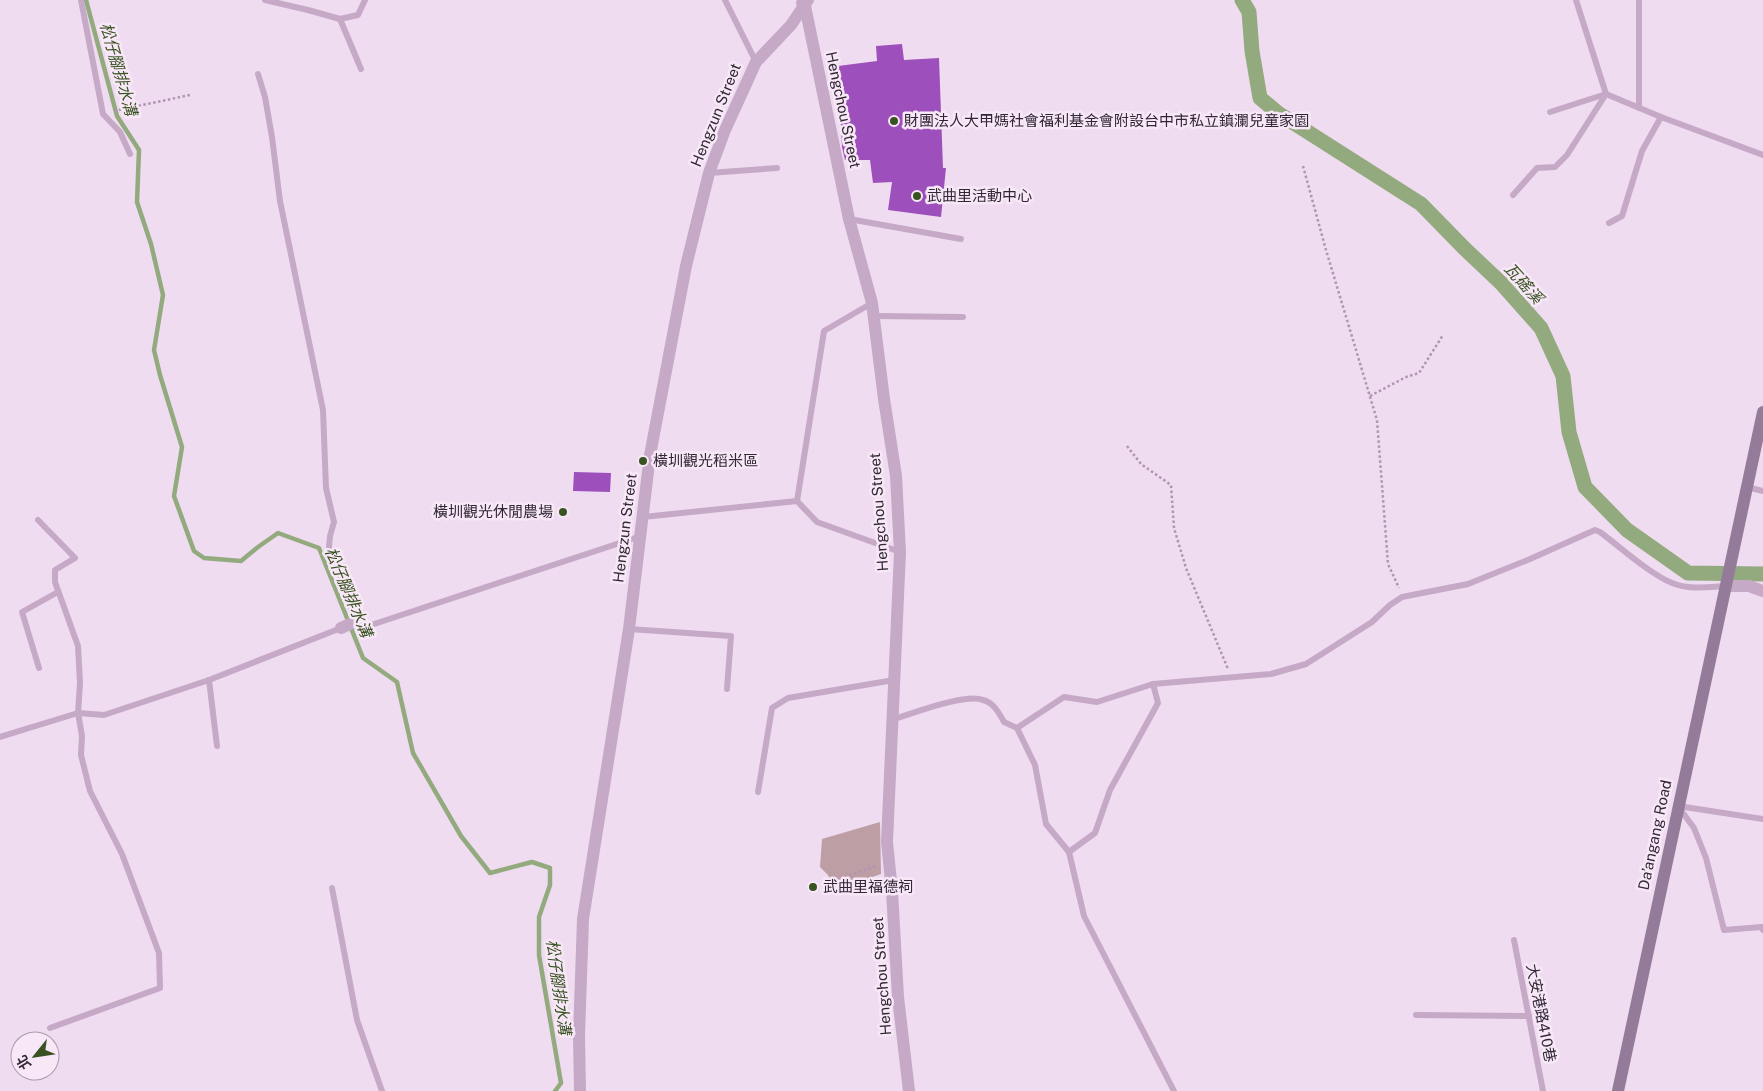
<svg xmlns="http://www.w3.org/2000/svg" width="1763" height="1091" font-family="'Public Sans','Noto Sans TC',sans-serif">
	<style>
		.green { fill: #bd9ea4 }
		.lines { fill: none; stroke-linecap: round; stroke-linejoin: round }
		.stream { stroke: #93aa7e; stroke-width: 4.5 }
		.canal { stroke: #93aa7e; stroke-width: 15 }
		.building { fill: #9d4fbb }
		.path { stroke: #b094b2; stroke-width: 2.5; stroke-dasharray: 2.5 2.5; stroke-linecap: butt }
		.lane { stroke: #c5a9c7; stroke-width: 6 }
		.street { stroke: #c5a9c7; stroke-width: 12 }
		.secondary { stroke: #957b9a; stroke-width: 12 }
		.poi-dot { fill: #385222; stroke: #f8e8f7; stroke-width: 2 }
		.labels { text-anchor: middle; stroke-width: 5; stroke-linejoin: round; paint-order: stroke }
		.street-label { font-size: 15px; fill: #322835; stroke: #f8e8f7 }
		.poi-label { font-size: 15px; fill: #322835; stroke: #f8e8f7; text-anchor: start }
		.water-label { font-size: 16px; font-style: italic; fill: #385222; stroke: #f8e8f7 }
	</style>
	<rect width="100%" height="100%" fill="#f0dcf0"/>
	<!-- green -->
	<polygon class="green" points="880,822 881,874 835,890 828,875 820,867 822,839"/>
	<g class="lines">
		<!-- stream -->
		<polyline class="stream" points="86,0 117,116 139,150 137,202 151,244 163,295 154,350 160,375 182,447 174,496 194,551 204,558 241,561 258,547 278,533 319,548 363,658 397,682 413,753 461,836 490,873 532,862 550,868 550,885 539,917 539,955 561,1083 555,1091"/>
		<!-- canal -->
		<polyline class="canal" points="1242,0 1249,12 1252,51 1260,98 1278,113 1421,204 1464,248 1501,283 1541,328 1563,376 1569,432 1585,487 1627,530 1688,573 1763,574"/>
	</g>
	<!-- building -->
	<g class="building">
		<polygon points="902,44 904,60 939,58 943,168 946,168 941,217 888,210 892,182 873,183 870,160 845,160 842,147 838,66 877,61 876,46"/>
		<polygon points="574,472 611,473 610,492 573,491"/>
	</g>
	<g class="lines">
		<!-- path -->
		<g class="path">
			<polyline points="114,111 190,95"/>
			<polyline points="1303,166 1326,250 1377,420 1388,564 1399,588"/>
			<polyline points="1370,396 1406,377 1419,373 1443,335"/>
			<polyline points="1127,446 1141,464 1171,485 1174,528 1186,568 1228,669"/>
			<polyline points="826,884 876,866"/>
		</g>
		<!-- lane -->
		<g class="lane">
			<polyline points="81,0 103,114 120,132 130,154"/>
			<polyline points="265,0 308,10 340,19 358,15 365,0"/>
			<polyline points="725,0 756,62"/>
			<polyline points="340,19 361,69"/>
			<polyline points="258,74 265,97 272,137 280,201 323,410 326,488 334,522 330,536 329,547 359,629"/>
			<polyline points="1639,108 1639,0"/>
			<polyline points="1550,112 1606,94 1576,0"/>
			<polyline points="709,173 777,168"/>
			<polyline points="1513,195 1537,168 1555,167 1567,155 1606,94 1661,117 1763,155"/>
			<polyline points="849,219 961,239"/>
			<polyline points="1609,223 1622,216 1642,151 1661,117"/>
			<polyline points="874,316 963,317"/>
			<polyline points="1747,487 1763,491"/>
			<polyline points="797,501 824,331 872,303"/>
			<polyline points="643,517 797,501 817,522 900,552"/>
			<polyline points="38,520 75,558 55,570 55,582 78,646 80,683 78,713 82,736 81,755 90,791 122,854 159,953 160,988 50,1028"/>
			<polyline points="356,627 359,629 641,536"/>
			<polyline points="629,629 731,636 727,689"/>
			<polyline points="39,668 22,612 58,592"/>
			<polyline points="209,680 217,746"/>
			<path d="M894 719C914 713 966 693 983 700 994 703 999 713 1004 722L1017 728 1035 765 1046 824 1069 852 1084 916 1174 1091"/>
			<path d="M1017 728 1064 697 1097 702 1153 684 1271 674 1306 664 1372 622 1390 605 1402 597 1468 584 1530 559 1595 530 1600 532C1619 546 1651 575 1672 583 1689 590 1709 587 1726 586"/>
			<polyline points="0,737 78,713 104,715 209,680 341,628"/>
			<polyline points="758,792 772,708 788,698 894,680"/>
			<polyline points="1678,806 1763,819"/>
			<polyline points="1680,809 1694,828 1706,858 1724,930 1762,927 1763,930"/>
			<polyline points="1069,852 1095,833 1110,790 1158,703 1153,684"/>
			<polyline points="332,888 357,1020 382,1091"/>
			<polyline points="1514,940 1543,1091"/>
			<polyline points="1416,1015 1529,1016"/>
		</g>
		<!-- street -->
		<g class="street">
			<polyline points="802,3 805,6 849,219 872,303 884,399 896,476 900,552 887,842 892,891 898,997 909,1091"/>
			<polyline points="1727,586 1749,586 1763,591"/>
			<polyline points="341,628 350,624"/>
			<polyline points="580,1091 579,1036 583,919 629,629 650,455 686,266 709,173 725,130 756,62 791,25 808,0"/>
		</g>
		<!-- secondary -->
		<polyline class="secondary" points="1618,1091 1763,412"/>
	</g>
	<!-- markers -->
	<g class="poi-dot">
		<circle cx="894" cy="121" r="5"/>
		<circle cx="917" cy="196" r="5"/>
		<circle cx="643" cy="461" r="5"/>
		<circle cx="563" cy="512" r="5"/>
		<circle cx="813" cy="887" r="5"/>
	</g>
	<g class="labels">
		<!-- street labels -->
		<g class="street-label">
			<text transform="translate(843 110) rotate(78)" y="5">Hengchou Street</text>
			<text transform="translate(716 115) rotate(-68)" y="5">Hengzun Street</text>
			<text transform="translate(879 512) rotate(-94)" y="5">Hengchou Street</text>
			<text transform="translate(625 528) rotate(-83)" y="5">Hengzun Street</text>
			<text transform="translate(1655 835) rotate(-78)" y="5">Da’angang Road</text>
			<text transform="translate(882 976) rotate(-94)" y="5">Hengchou Street</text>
			<text transform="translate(1541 1013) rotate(79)" y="5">大安港路410巷</text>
		</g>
		<!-- poi labels -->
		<g class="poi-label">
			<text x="904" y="126">財團法人大甲媽社會福利基金會附設台中市私立鎮瀾兒童家園</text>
			<text x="927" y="201">武曲里活動中心</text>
			<text x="653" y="466">橫圳觀光稻米區</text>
			<text x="553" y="517" text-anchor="end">橫圳觀光休閒農場</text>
			<text x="823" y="892">武曲里福德祠</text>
		</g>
		<!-- water labels -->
		<g class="water-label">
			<text transform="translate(119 69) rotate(74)" y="6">松仔腳排水溝</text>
			<text transform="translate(1524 283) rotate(48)" y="6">瓦磘溪</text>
			<text transform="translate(349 592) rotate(67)" y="6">松仔腳排水溝</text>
			<text transform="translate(559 987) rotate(82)" y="6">松仔腳排水溝</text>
		</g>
	</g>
	<!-- north arrow -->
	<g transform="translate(35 1056) rotate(240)"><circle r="24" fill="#f8e8f7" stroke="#a99ba9"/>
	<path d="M0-4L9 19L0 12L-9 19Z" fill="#385222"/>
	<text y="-8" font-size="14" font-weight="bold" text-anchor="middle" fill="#322835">北</text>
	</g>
</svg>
